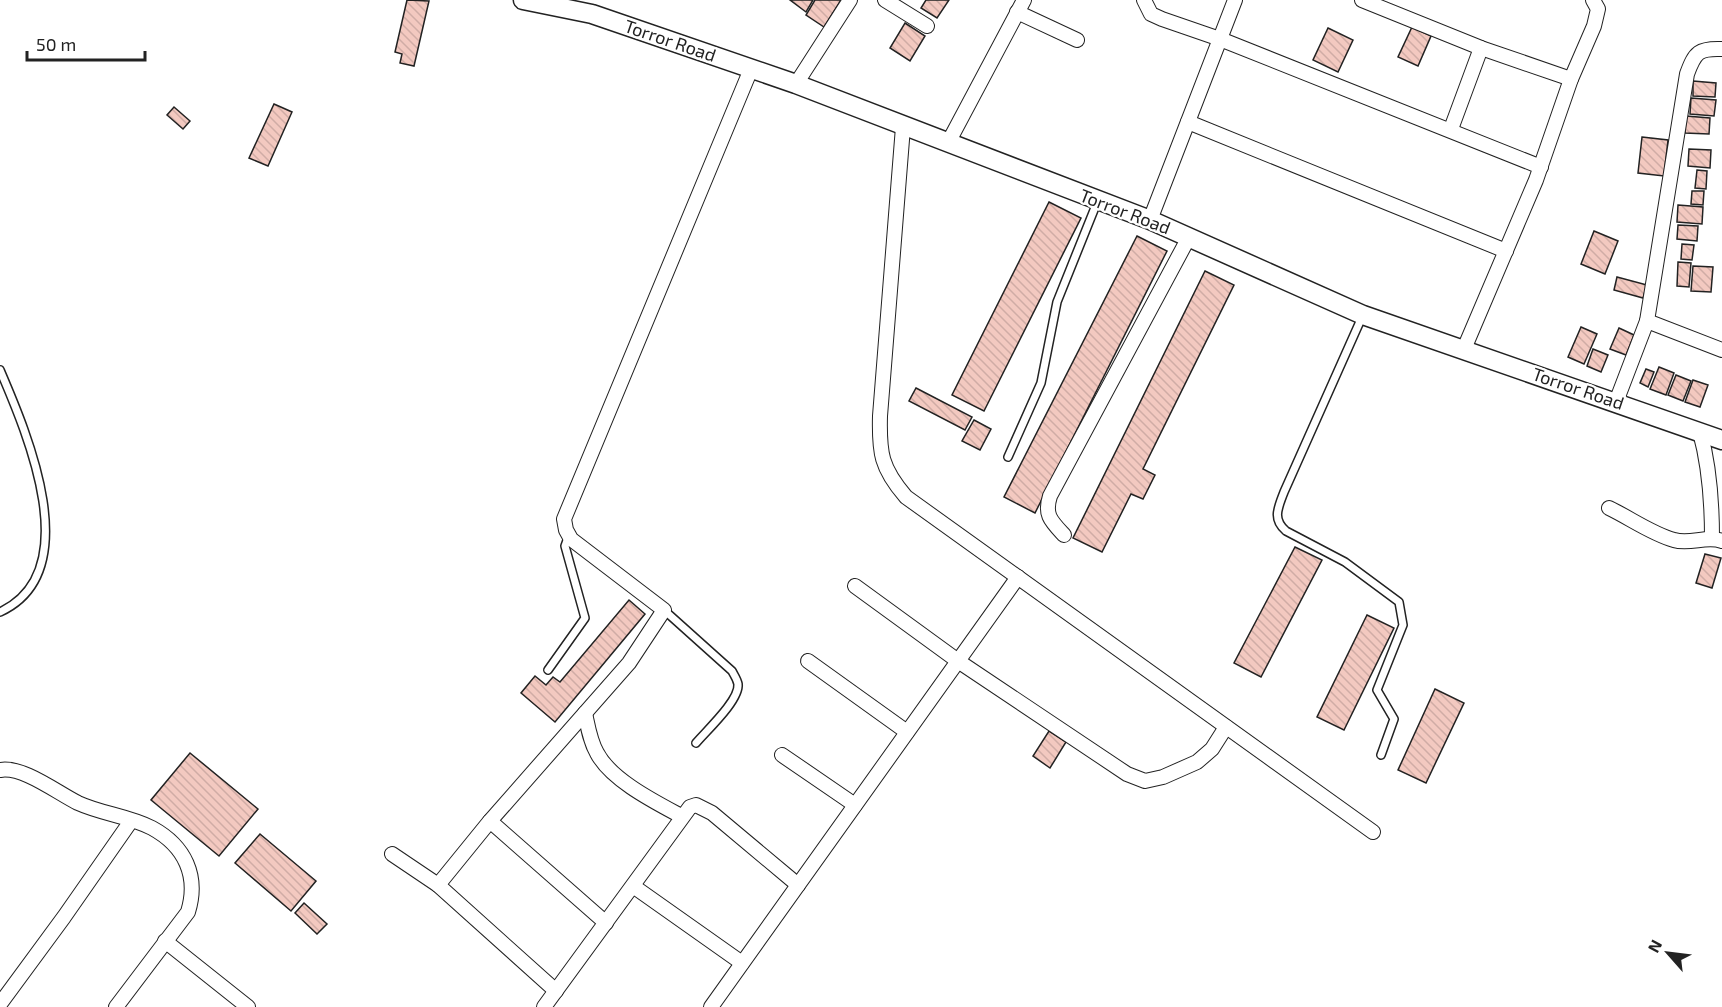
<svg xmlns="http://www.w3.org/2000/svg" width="1722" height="1007" font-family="'Exo 2',sans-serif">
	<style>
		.building { fill: url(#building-back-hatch); stroke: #222; stroke-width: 1.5 }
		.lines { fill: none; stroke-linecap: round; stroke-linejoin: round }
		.service-casing { stroke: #222; stroke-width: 10 }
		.minor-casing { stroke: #222; stroke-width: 16 }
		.tertiary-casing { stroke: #222; stroke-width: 21 }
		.service { stroke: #fff; stroke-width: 7 }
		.minor { stroke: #fff; stroke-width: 14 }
		.tertiary { stroke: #fff; stroke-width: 18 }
		.labels { text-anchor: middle; stroke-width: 4.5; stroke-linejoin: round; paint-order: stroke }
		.street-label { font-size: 18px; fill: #222; stroke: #fff }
	</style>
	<defs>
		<pattern id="building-back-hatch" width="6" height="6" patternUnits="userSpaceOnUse" patternTransform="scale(1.5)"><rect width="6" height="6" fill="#f3c9c0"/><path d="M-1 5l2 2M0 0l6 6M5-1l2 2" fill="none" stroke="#d0aca5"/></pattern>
	</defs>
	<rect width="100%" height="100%" fill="#fff"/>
	<!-- building -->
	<g class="building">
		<polygon points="407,0 429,1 414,66 400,63 402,54 395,52"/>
		<polygon points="790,0 813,0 806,12"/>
		<polygon points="815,0 841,0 824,27 806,15"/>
		<polygon points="926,0 949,0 937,18 921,8"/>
		<polygon points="905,23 925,36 910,61 890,48"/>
		<polygon points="1412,27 1431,36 1418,66 1398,57"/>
		<polygon points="1328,28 1353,40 1338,72 1313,60"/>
		<polygon points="1693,81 1716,83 1715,97 1693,96"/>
		<polygon points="1691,98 1716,100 1714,116 1690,114"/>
		<polygon points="274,104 292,112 268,166 249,158"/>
		<polygon points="174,107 190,121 183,129 167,115"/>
		<polygon points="1686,116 1710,118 1709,134 1685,133"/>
		<polygon points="1642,137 1668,140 1664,176 1638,173"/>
		<polygon points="1689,149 1711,150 1710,168 1688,166"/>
		<polygon points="1697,170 1707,171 1706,189 1695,188"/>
		<polygon points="1692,191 1704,191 1703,205 1691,204"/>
		<polygon points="1049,202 1081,218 984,411 952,395"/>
		<polygon points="1678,205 1703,207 1702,224 1677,222"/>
		<polygon points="1678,225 1698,226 1697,241 1677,239"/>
		<polygon points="1594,231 1618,241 1605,274 1581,264"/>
		<polygon points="1137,236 1167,251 1035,513 1004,497"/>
		<polygon points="1682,244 1694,245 1692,260 1681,259"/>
		<polygon points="1678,262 1691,263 1689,287 1677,286"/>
		<polygon points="1693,266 1713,267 1711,292 1691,291"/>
		<polygon points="1205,271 1234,285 1143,469 1155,475 1143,499 1131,494 1102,552 1073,538"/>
		<polygon points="1617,277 1647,285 1643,298 1614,290"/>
		<polygon points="1581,327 1597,334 1584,364 1568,357"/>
		<polygon points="1619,328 1634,335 1626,355 1610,349"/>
		<polygon points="1593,349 1608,355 1601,372 1587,366"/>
		<polygon points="1659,367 1674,373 1666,395 1650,389"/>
		<polygon points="1646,369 1654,372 1648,387 1640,383"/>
		<polygon points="1676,375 1691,381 1683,401 1668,395"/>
		<polygon points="1693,380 1708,385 1700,407 1685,402"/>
		<polygon points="916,388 972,417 965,430 909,401"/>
		<polygon points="974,420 991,429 980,450 962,441"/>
		<polygon points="1295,547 1322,560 1261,677 1234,663"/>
		<polygon points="1705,554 1721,558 1712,588 1696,583"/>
		<polygon points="629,600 645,614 555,722 521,693 535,676 546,685 553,677 560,682"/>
		<polygon points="1367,615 1394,628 1344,730 1317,717"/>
		<polygon points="1435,689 1464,703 1426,783 1398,770"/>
		<polygon points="1049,731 1066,742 1050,768 1033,756"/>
		<polygon points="190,753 258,809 219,856 151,800"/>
		<polygon points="260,834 316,881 291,911 235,863"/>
		<polygon points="304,903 327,924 317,934 295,913"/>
	</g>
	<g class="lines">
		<defs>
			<g id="service">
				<path d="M1362 317 1284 492C1278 508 1272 519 1286 531L1345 562 1399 602 1403 625 1377 690 1394 719 1381 755"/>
				<path d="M0 370C27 433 87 572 0 612"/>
				<polyline points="1008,457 1041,383 1057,302 1098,200"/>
				<path d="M664 610 732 671C734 675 737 679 738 684 740 700 706 731 696 743"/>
				<polyline points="548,670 585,618 565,546 569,535"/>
			</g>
			<g id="minor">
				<polyline points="885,0 927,26"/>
				<polyline points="1144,0 1151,14 1162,19 1220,39 1541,167"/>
				<polyline points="1362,0 1481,48 1571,79"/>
				<polyline points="1017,12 1077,40"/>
				<polyline points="796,84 850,0"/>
				<polyline points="1188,122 1506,251"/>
				<path d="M903 127 880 416C879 453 881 468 906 497L1373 832"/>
				<polyline points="1451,129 1481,48"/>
				<polyline points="948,143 1024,0"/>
				<polyline points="1150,220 1235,0"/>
				<polyline points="1647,321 1722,350"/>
				<polyline points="1464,349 1536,180 1571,79 1594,26 1598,9 1593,0"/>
				<path d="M1616 402 1647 321 1687 74C1695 52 1699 48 1722 49"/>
				<path d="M1700 432C1710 468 1712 502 1712 538"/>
				<path d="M1609 508C1630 518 1652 534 1674 540 1690 545 1707 535 1722 541"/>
				<path d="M1064 535C1051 521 1044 515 1050 496L1189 237"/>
				<polyline points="855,586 958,661 1127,774 1145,781 1163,777 1197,762 1212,749 1226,727"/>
				<polyline points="808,661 907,732"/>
				<path d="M585 713C588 727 590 741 597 753 611 780 655 802 681 816"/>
				<polyline points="782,755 855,805"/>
				<path d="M0 770C23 766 56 792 78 803 102 814 129 816 152 828 185 846 199 876 188 912L116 1007"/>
				<polyline points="490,821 606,923"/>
				<polyline points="392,854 438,885 490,821 629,663 664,610 571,539 566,530 564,519 751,69"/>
				<polyline points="438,885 556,991"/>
				<polyline points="633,886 742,963"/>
				<polyline points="165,941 248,1007"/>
				<polyline points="0,1004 64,917 131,821"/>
				<polyline points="544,1007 690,807 696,805 712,813 798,885"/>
				<polyline points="711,1007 1018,577"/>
			</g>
			<polyline id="tertiary" points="523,0 592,14 796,84 1150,220 1363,315 1722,440"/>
		</defs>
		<!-- service casing -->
		<use href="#service" class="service-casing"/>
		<!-- minor casing -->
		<use href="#minor" class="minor-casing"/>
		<!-- tertiary casing -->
		<use href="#tertiary" class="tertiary-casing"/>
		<!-- service -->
		<use href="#service" class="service"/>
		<!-- minor -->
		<use href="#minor" class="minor"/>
		<!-- tertiary -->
		<use href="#tertiary" class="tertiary"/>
	</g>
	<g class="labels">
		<!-- street labels -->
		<g class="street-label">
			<text transform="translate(670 41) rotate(19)" y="6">Torror Road</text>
			<text transform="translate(1125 212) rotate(21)" y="6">Torror Road</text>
			<text transform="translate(1578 389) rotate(19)" y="6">Torror Road</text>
		</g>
	</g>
	<!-- north arrow -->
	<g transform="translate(1668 953) rotate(298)" stroke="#ffffff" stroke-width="4.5" paint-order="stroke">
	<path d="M0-4.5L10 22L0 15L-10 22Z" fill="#222222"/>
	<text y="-9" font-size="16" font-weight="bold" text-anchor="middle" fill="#222222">N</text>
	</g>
	<!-- scale -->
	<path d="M27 51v9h118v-9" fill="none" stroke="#222222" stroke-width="3"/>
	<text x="36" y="51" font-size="18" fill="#222222" stroke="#ffffff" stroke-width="4.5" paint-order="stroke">50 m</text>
</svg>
